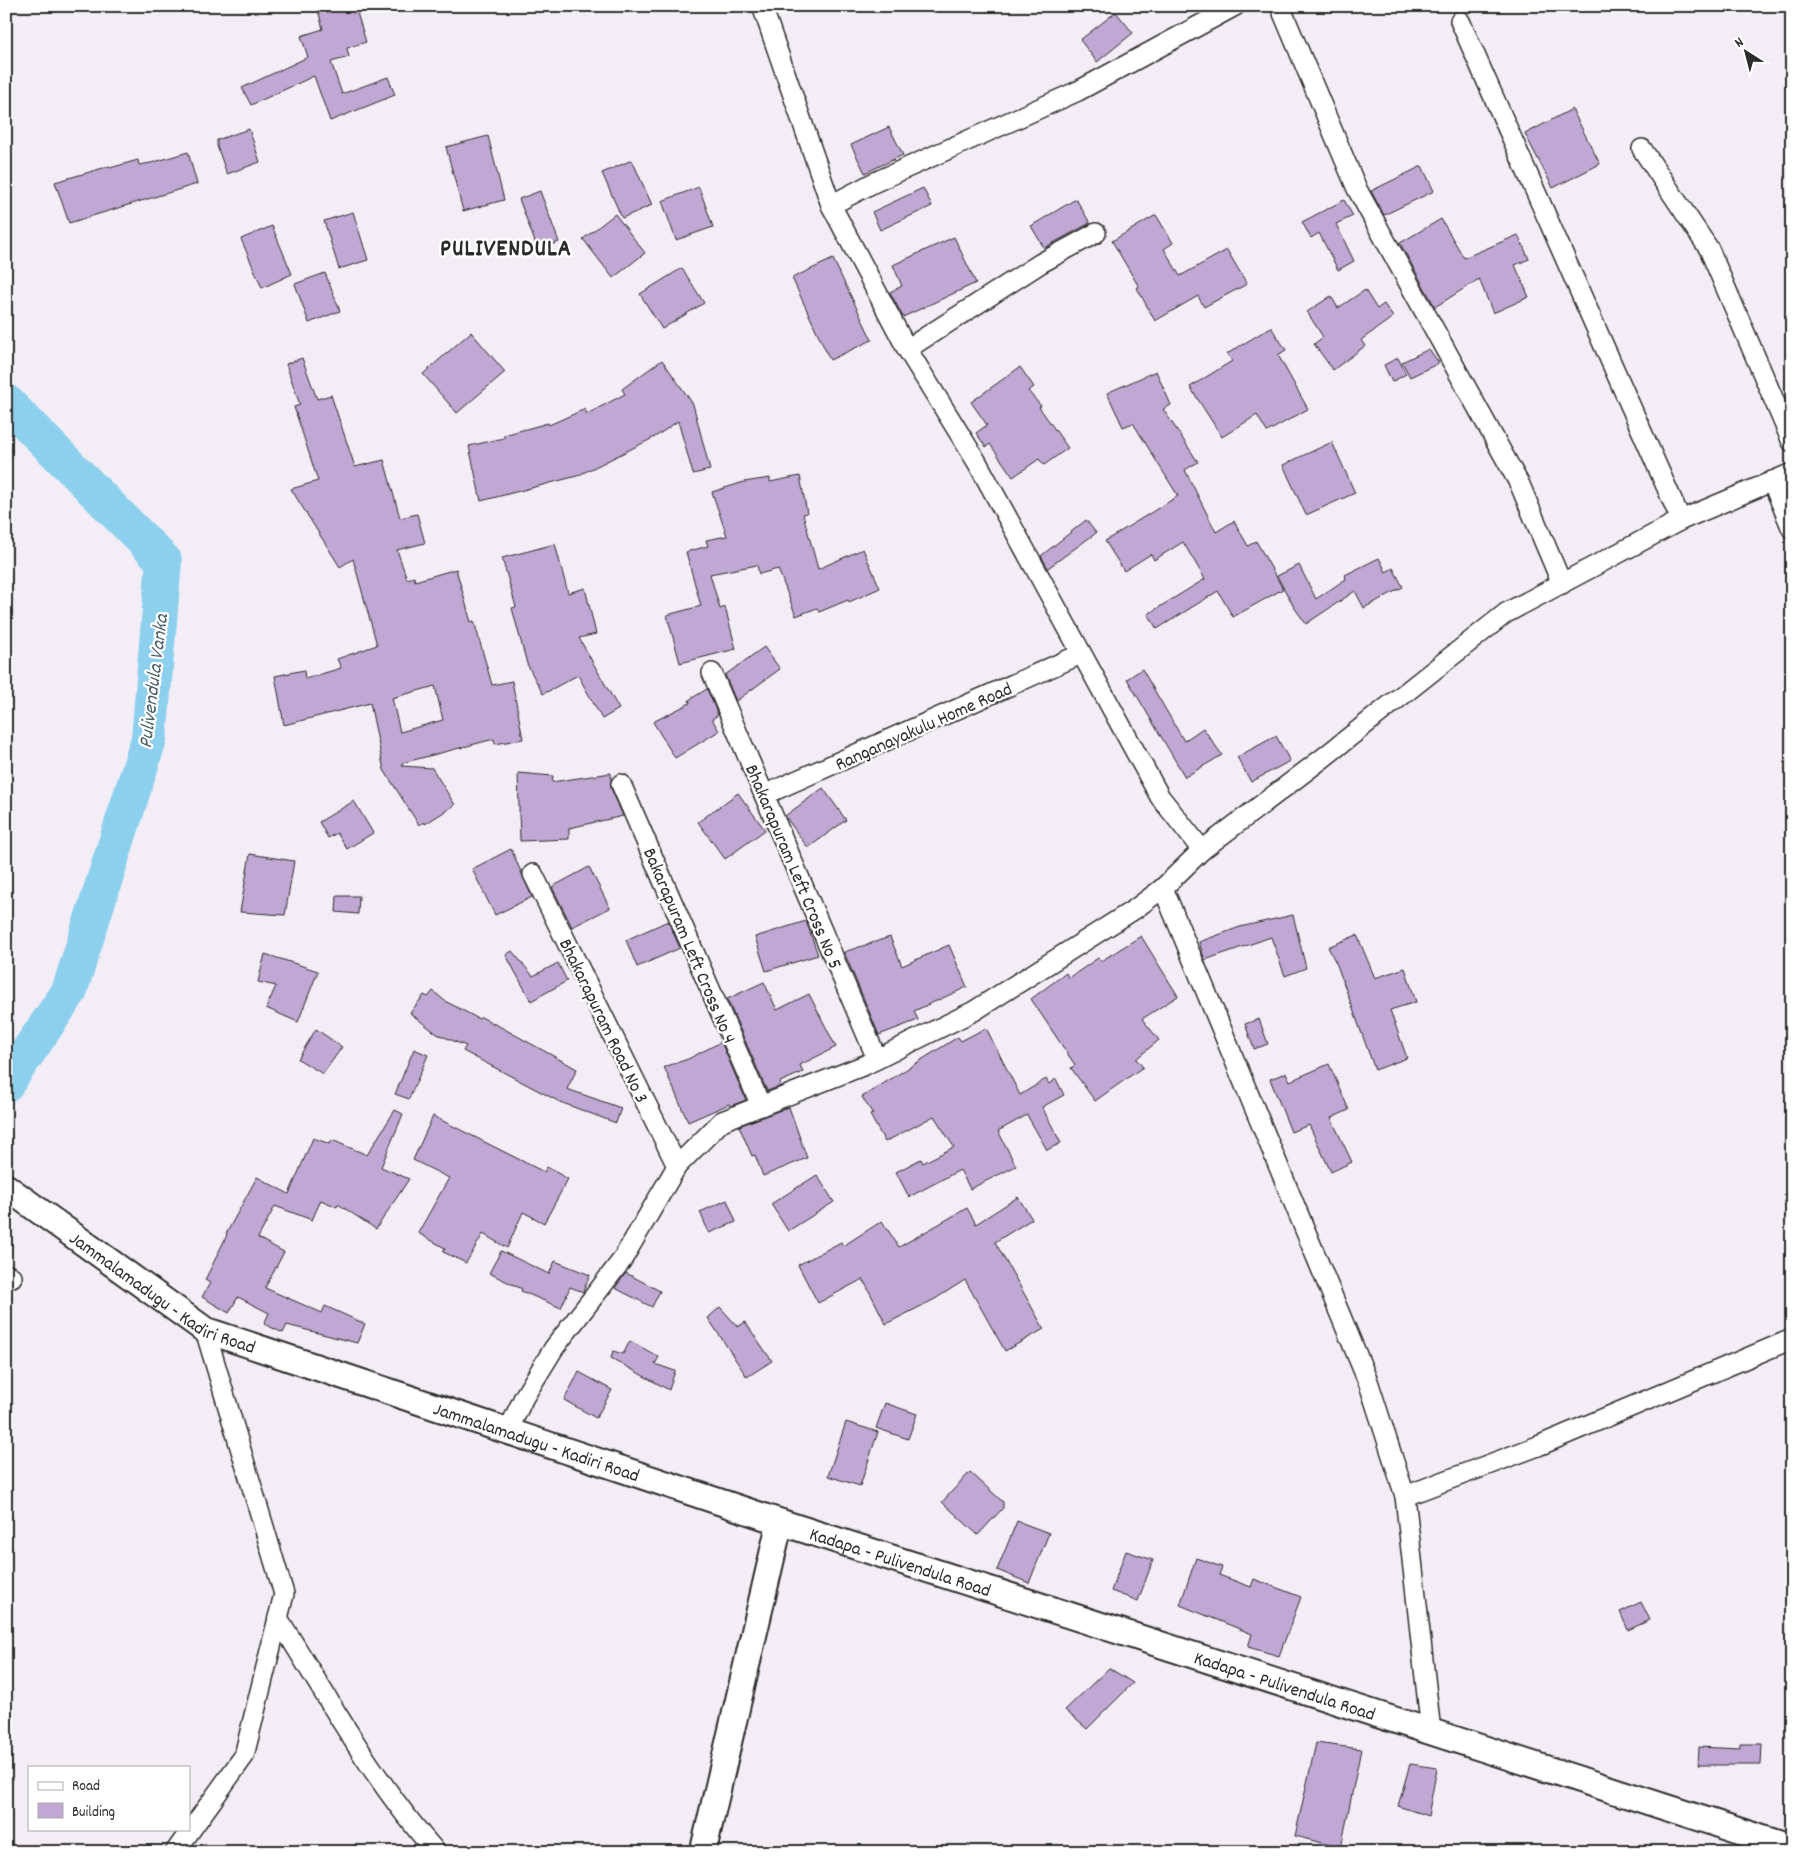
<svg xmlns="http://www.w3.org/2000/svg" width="1798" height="1858" font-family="Dekko,sans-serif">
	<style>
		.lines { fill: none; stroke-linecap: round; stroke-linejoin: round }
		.river { stroke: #8dd0ee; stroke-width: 36 }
		.building { fill: #c1a7d4; stroke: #2b2b2b; fill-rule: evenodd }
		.minor-casing { stroke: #2b2b2b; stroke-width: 22 }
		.major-casing { stroke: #2b2b2b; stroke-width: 29 }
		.minor { stroke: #fff; stroke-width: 19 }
		.major { stroke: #fff; stroke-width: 25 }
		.labels { text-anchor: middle; stroke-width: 4.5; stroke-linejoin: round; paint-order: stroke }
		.street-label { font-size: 19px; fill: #2b2b2b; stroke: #fff }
		.water-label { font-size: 20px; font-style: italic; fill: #485d66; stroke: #fff }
		.district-label { font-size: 24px; font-weight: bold; letter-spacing: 1px; fill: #2b2b2b; stroke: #fff }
	</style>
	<rect width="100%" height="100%" fill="#f3edf6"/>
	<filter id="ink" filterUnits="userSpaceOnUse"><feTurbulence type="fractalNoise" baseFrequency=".02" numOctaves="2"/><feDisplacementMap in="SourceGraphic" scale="10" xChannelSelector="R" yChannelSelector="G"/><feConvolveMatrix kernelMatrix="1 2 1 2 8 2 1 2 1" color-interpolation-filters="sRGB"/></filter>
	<g filter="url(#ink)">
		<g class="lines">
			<!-- river -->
			<polyline class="river" points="6,402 164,561 149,739 69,992 6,1084"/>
		</g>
		<!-- building -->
		<g class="building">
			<polygon points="317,6 355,6 366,42 347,48 349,57 331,62 342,94 388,77 395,95 330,121 314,76 251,105 242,88 308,57 301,36 323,29"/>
			<polygon points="1116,12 1133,33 1097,62 1080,40"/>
			<polygon points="1572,109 1600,164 1553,188 1525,134"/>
			<polygon points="889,127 903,155 865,173 851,145"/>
			<polygon points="249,129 260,162 227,174 217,146 217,140"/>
			<polygon points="488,136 504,200 463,211 446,147"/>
			<polygon points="188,152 197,184 69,223 55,182 110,166 110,168 138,160 139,165 151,163"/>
			<polygon points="632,160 652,205 622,218 602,173"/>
			<polygon points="1422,166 1434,191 1384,215 1371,191"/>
			<polygon points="699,187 713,227 676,240 662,201"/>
			<polygon points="923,188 932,206 880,230 872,212"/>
			<polygon points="540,191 559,242 538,250 519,199"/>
			<polygon points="1076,199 1090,223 1044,248 1031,226"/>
			<polygon points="1344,200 1353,216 1336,224 1354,261 1338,270 1319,233 1311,238 1302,222"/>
			<polygon points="353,212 368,260 339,269 324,221"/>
			<polygon points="615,214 645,253 613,278 583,239"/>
			<polygon points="1156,215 1173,243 1164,249 1180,276 1227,250 1247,284 1204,307 1198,296 1155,321 1137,288 1139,287 1112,241"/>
			<polygon points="1441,219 1464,258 1518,235 1529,259 1515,265 1529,297 1493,313 1479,279 1435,307 1400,243"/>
			<polygon points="272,226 292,274 262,288 241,239"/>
			<polygon points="954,237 976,283 903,317 890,292 902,286 893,265"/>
			<polygon points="833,259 872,340 830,360 792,278"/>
			<polygon points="682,268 704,303 662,329 640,294"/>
			<polygon points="325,273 340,311 309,323 295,284"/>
			<polygon points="1365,290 1377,309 1384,304 1393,317 1361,340 1365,346 1333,370 1314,344 1323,337 1307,312 1331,296 1338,308"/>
			<polygon points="1271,327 1286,350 1278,355 1308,409 1267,432 1257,415 1222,437 1190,387 1232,361 1227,354"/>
			<polygon points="471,332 505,372 457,413 423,374"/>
			<polygon points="1429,349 1439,363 1410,377 1402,362"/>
			<path d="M302 358 317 399 331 395 355 467 384 460 400 518 417 514 425 543 397 550 407 579 414 577 415 581 456 569 471 622 474 621 492 685 512 681 523 739 495 744 494 739 402 763V766L432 768 455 805 425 824 424 822 419 825 384 770 370 703 284 725 275 676 304 670 305 679 341 668 337 659 377 645 353 559 340 567 291 489 318 481 294 407 300 405 286 364ZM435 686 443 720 400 732 392 698Z"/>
			<polygon points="1398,358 1406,374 1392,382 1384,365"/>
			<polygon points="662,360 693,404 710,470 693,474 678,421 655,437 577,476 481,501 469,446 504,438 504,435 548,423 549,425 585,409 587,414 625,394 622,389"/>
			<polygon points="1020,367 1034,387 1028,391 1041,406 1039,407 1068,448 1044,465 1039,459 1013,477 990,444 986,447 976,433 987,425 971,402"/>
			<polygon points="1156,371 1171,405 1163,409 1198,462 1185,470 1216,532 1234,521 1248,546 1256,541 1283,589 1233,617 1218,591 1157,629 1148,614 1205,579 1183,542 1154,560 1151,554 1124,571 1105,541 1178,496 1133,423 1123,427 1107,393"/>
			<polygon points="1332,442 1355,493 1306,515 1283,465"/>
			<polygon points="800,476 807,513 803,514 818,569 863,549 880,588 849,602 848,600 819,612 817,608 796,616 778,569 759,574 757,565 710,574 720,609 725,607 736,649 680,663 667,615 701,606 686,552 708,546 706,540 727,536 712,492 744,482 770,478 770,482"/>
			<polygon points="1086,520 1096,533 1048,568 1041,556"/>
			<polygon points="555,544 568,593 585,588 596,634 579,638 619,709 602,719 578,675 543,694 527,664 512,608 516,607 502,558"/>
			<polygon points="1379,558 1386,572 1393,568 1403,587 1364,608 1355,591 1306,624 1294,607 1277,576 1299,565 1316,599 1346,579 1345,575"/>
			<polygon points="764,647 780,669 736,701 725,675"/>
			<polygon points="1142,669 1184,741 1203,728 1222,755 1185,777 1127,679"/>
			<polygon points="707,689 718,715 712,719 719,731 675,758 653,722 690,703 689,700"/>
			<polygon points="1276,736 1290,761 1251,782 1237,757"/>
			<polygon points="518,773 553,776 552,782 611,773 611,788 623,816 569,828 569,839 520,841"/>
			<polygon points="823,788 846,820 808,848 785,816"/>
			<polygon points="738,793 765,830 725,859 698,822"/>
			<polygon points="354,801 373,833 347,849 337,833 328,838 319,822"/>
			<polygon points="511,849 532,897 495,915 472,869"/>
			<polygon points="250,854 294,861 285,915 240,912"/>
			<polygon points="589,867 610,908 572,927 552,887"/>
			<polygon points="337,896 359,896 358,914 336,912"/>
			<polygon points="1293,915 1306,968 1285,976 1271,937 1205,960 1199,942 1240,927"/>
			<polygon points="668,921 680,948 637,967 626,940"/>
			<polygon points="806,921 818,955 766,971 755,937"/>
			<polygon points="1357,935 1375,978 1405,968 1416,1002 1390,1010 1407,1058 1375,1070 1337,965 1328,947"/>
			<polygon points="1141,936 1178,996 1142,1019 1159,1040 1136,1059 1143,1067 1095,1101 1071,1068 1075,1065 1031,999 1066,973 1069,978 1098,958 1101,961"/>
			<polygon points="890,937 902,966 949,945 967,987 914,1011 918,1020 879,1035 844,952"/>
			<polygon points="512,951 533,976 558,963 567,981 531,1001 506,955"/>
			<polygon points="265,954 318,971 298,1022 266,1008 276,986 258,982"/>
			<polygon points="764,982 777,1010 809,994 836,1047 800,1065 803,1072 780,1082 781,1086 767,1091 727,999"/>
			<polygon points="433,991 445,1001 479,1019 481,1017 497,1025 577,1069 567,1089 621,1108 616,1123 560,1102 463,1051 466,1046 437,1034 410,1013 424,995 428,997"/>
			<polygon points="1259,1019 1268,1044 1254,1049 1245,1024"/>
			<polygon points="986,1028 1020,1095 1046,1079 1049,1084 1056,1079 1064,1095 1042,1107 1061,1143 1047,1150 1027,1115 998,1131 1016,1166 970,1189 960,1170 909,1197 896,1172 921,1159 923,1163 954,1147 934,1116 885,1142 870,1115 873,1114 862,1097 958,1037 961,1041"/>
			<polygon points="316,1029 342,1047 323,1074 298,1059"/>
			<polygon points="721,1042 746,1100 730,1106 729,1104 688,1122 664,1067 688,1059"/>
			<polygon points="414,1049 428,1055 409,1099 395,1094"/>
			<polygon points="1329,1064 1349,1110 1331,1118 1352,1162 1331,1172 1309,1125 1291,1132 1270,1079 1286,1073 1290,1081"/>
			<polygon points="789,1107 807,1158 763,1176 755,1155 752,1156 739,1126"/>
			<polygon points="395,1110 403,1114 381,1167 409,1179 376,1229 338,1204 337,1207 321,1200 312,1220 275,1206 258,1238 284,1252 265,1288 322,1313 325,1306 365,1324 357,1343 287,1325 283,1333 264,1324 269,1313 238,1297 229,1313 202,1297 210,1283 205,1280 227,1235 226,1234 257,1177 289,1194 313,1138 330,1144 332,1140 367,1155"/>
			<polygon points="433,1116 544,1172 547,1167 568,1179 544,1223 523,1212 507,1248 483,1234 466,1263 443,1252 445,1248 418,1233 449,1178 413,1160"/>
			<polygon points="817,1175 834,1202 788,1231 771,1204"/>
			<polygon points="1018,1197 1032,1219 995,1242 1044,1329 1005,1351 965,1280 935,1299 886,1324 863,1279 818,1303 798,1265 841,1242 843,1246 882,1221 899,1247 967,1208 976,1224"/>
			<polygon points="727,1200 736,1222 709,1233 700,1212"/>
			<polygon points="501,1251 549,1274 555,1261 590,1275 583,1292 570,1287 561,1308 521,1291 522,1289 489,1273"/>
			<polygon points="626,1273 660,1291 652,1307 615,1288"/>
			<polygon points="720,1307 738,1327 745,1322 772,1361 747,1377 708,1318"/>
			<polygon points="630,1341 659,1357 655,1364 675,1371 669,1390 611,1358 613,1351 623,1354"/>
			<polygon points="579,1372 612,1390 596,1418 564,1400"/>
			<polygon points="885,1403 917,1414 908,1439 876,1428"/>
			<polygon points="846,1422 878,1432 860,1486 828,1476"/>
			<polygon points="970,1472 1003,1502 1003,1508 978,1535 942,1502"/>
			<polygon points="1017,1521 1049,1533 1029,1583 997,1570"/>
			<polygon points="1126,1551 1153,1560 1138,1601 1111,1591"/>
			<polygon points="1196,1558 1222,1567 1219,1575 1251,1587 1254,1579 1301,1597 1279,1656 1248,1647 1252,1634 1180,1605"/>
			<polygon points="1641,1602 1650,1620 1628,1630 1620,1612"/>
			<polygon points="1109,1668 1133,1683 1087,1729 1065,1710"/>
			<polygon points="1316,1743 1361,1749 1341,1848 1295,1836"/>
			<polygon points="1740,1744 1762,1744 1761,1765 1698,1765 1699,1747 1740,1749"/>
			<polygon points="1410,1764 1437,1768 1428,1816 1398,1806"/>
		</g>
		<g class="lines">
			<defs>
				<g id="minor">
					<polyline points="762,6 831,205 907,349 977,462 1160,797 1202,850"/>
					<polyline points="1280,6 1357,189 1520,485 1562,584"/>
					<polyline points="1460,21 1681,520"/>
					<polyline points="1642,149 1709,249 1792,442"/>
					<polyline points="831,205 873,183 1078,91 1235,6"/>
					<polyline points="907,349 1041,263 1096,233"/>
					<polyline points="1772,481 1792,529"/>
					<polyline points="712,673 877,1059"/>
					<polyline points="621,784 761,1106"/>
					<polyline points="764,795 1081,654"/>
					<polyline points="533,874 677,1166"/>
					<polyline points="1163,888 1369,1384 1405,1496 1431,1732"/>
					<polyline points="6,1274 12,1277"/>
					<polyline points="508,1431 524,1397 554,1348 622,1260 677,1166 722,1121 865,1065 974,1011 1135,909 1163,888 1202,850 1323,758 1506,613 1681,520 1792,473"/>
					<polyline points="1405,1496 1538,1446 1792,1339"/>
					<path d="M278 1618C328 1698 374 1782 436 1852"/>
					<polyline points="175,1852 244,1756 284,1594 205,1330"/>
				</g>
				<g id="major">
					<path id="s1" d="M6 1187 205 1330 780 1522 1792 1848"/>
					<polyline points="703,1852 780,1522"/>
				</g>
			</defs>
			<!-- minor casing -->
			<use href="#minor" class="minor-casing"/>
			<!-- major casing -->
			<use href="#major" class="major-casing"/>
			<!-- minor -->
			<use href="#minor" class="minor"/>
			<!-- major -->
			<use href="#major" class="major"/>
		</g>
	</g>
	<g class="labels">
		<!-- street labels -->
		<g class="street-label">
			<text transform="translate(923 725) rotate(-24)" y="7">Ranganayakulu Home Road</text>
			<text transform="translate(795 866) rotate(67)" y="7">Bhakarapuram Left Cross No 5</text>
			<text transform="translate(691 945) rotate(67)" y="7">Bakarapuram Left Cross No 4</text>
			<text transform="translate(605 1020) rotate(64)" y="7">Bhakarapuram Road No 3</text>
			<text dy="7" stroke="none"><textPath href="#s1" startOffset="190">Jammalamadugu - Kadiri Road</textPath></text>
			<text dy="7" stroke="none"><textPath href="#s1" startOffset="595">Jammalamadugu - Kadiri Road</textPath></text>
			<text dy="7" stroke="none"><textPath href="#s1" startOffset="978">Kadapa - Pulivendula Road</textPath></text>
			<text dy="7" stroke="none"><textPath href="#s1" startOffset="1382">Kadapa - Pulivendula Road</textPath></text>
		</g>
		<!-- water labels -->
		<g class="water-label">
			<text transform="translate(152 681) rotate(-83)" y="7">Pulivendula Vanka</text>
		</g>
		<!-- district labels -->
		<g class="district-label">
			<text x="506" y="255">PULIVENDULA</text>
		</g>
	</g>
	<!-- margin -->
	<rect width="1798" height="1858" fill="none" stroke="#fff" stroke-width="25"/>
	<rect x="12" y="12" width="1773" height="1833" fill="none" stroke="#2b2b2b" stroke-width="2" filter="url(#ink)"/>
	<!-- legend -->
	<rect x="28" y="1766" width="162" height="65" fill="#ffffff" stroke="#aaaaaa"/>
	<rect x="38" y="1782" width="25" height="8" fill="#ffffff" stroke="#aaaaaa"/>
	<text x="72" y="1790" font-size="15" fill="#2b2b2b">Road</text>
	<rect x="38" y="1803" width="25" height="15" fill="#c1a7d4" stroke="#aaaaaa"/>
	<text x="72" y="1816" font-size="15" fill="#2b2b2b">Building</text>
	<!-- north arrow -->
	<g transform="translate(1746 52) rotate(324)" stroke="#ffffff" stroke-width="4" paint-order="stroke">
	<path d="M0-4L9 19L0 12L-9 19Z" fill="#2b2b2b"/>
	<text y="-8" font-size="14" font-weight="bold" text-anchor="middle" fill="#2b2b2b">N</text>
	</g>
</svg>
